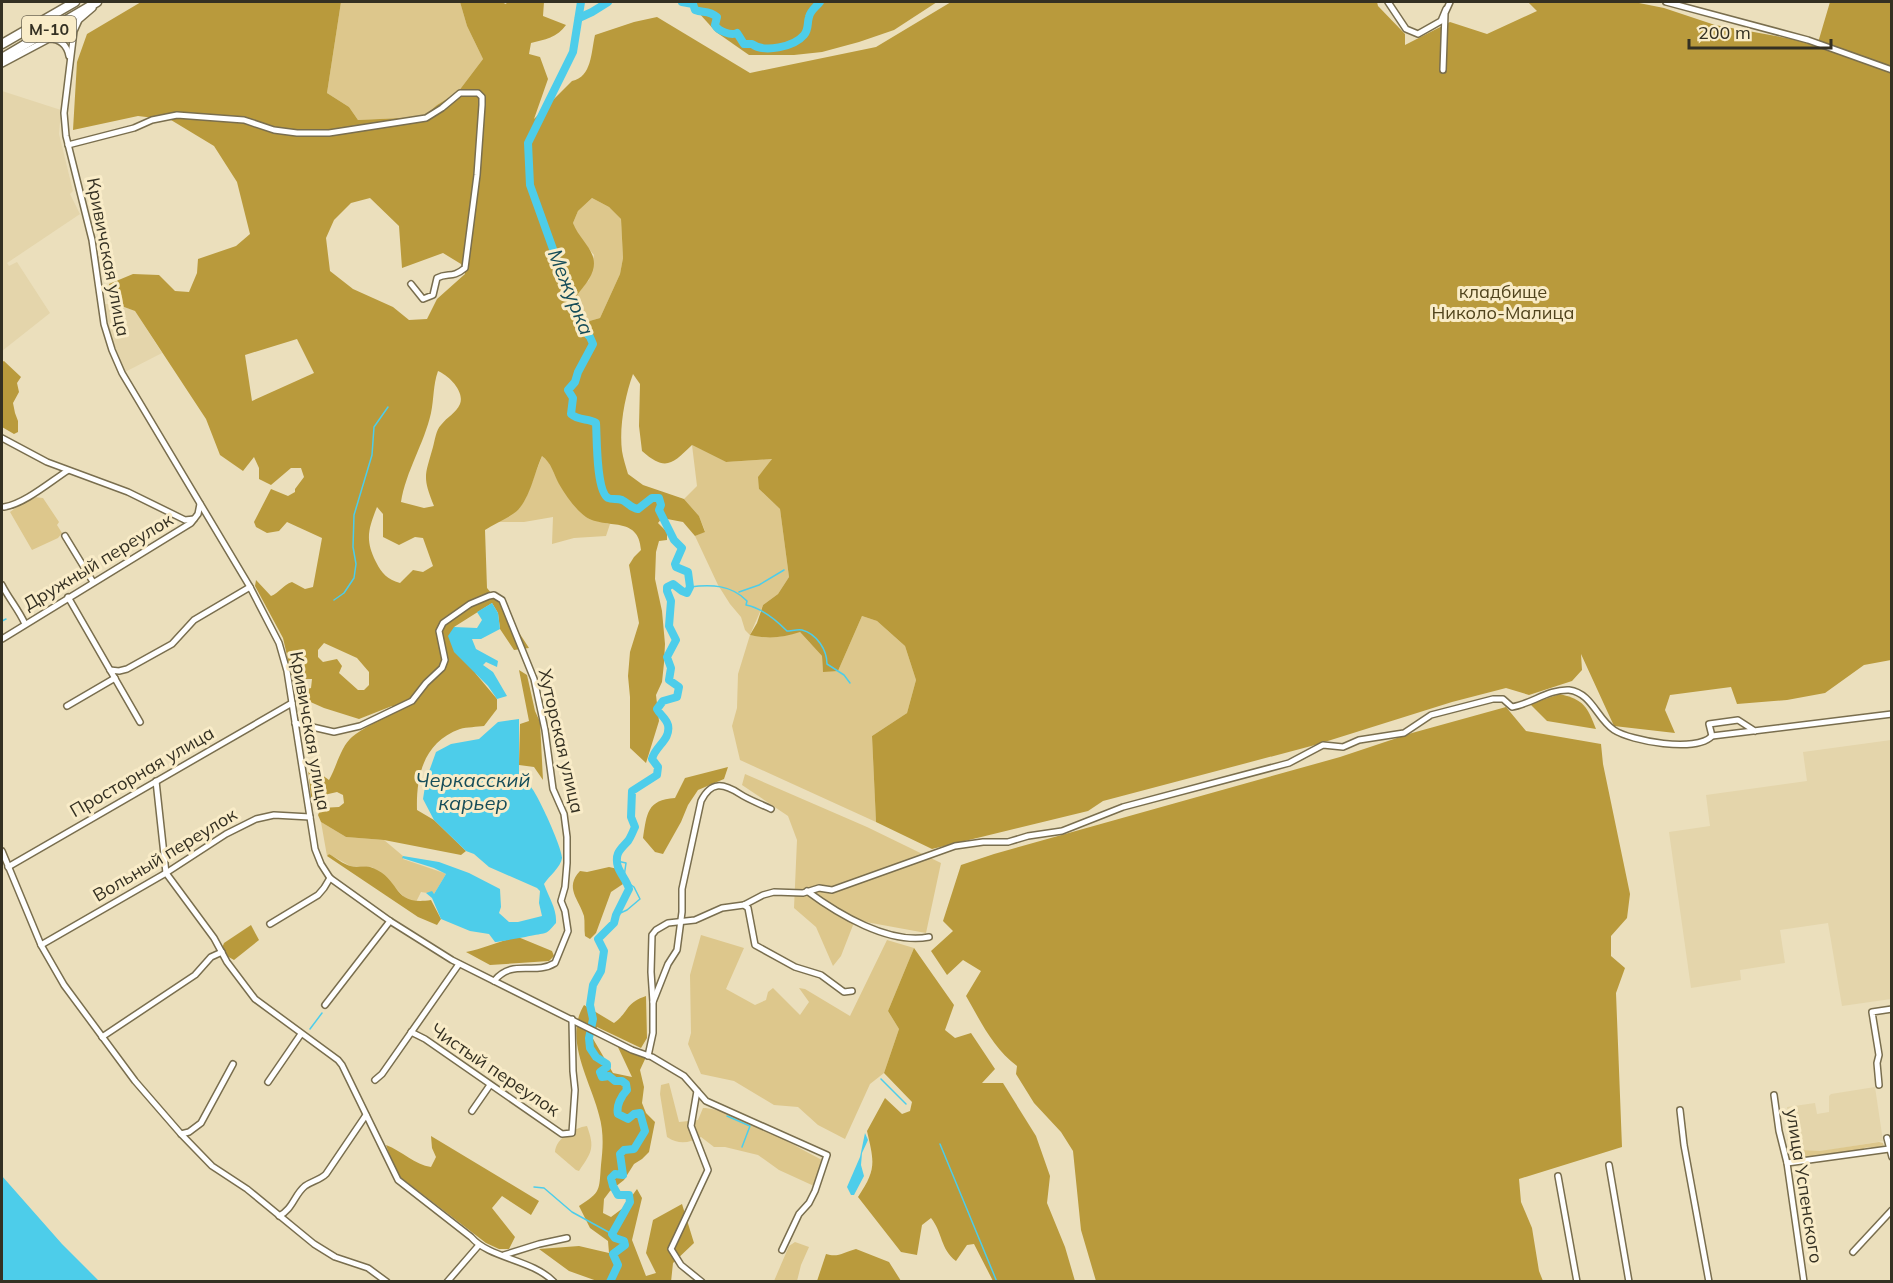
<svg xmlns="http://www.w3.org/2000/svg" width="1893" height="1283" font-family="Mulish,sans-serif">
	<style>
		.built { fill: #e4d5ab }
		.green { fill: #ddc78c }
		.forest { fill: #b99a3c; fill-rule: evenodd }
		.water { fill: #4dcdea }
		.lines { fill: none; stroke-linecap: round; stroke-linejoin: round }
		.stream { stroke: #4dcdea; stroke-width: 1.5 }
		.river { stroke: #4dcdea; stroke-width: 8 }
		.minor-casing { stroke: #796e4e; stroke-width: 8 }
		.highway-casing { stroke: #796e4e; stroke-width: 11 }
		.minor { stroke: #fff; stroke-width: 5 }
		.highway { stroke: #fff; stroke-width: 8 }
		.labels { text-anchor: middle; stroke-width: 6; stroke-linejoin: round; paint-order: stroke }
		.shield { fill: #f9ecc8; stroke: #6f6854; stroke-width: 1.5 }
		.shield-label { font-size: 16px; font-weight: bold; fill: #343022 }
		.street-label { font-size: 18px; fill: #343022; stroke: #f9ecc8 }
		.park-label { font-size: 18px; fill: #51441d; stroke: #f9ecc8 }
		.water-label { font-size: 20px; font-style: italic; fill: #164d59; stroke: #f9ecc8 }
	</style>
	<rect width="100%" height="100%" fill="#ebdfbc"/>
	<!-- built -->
	<g class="built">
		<polygon points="2,91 61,110 59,134 73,191 70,194 80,214 7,263 9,266 17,262 50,313 2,351"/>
		<polygon points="104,304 116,304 135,311 162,353 125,372 112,339"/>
		<polygon points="1891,740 1891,999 1842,1006 1828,923 1780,930 1785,963 1740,970 1741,980 1691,988 1669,832 1710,826 1706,795 1807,781 1803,752"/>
		<polygon points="1875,1087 1883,1141 1794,1156 1787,1107 1815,1103 1817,1114 1829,1112 1829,1096 1831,1094"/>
	</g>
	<!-- green -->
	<g class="green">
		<polygon points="341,2 460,2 467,26 483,59 458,92 437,105 423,117 358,120 349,107 327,93"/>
		<polygon points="592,198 609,207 621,219 623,258 620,274 600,318 586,322 575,299 581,288 589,280 594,255 576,233 573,223 578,211"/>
		<path d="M692 445 726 462 772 459 759 489 780 509 789 577 778 594 763 605 750 635C767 639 783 638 799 631L822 656 823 671H838L862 616 877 621 905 646 916 680 907 713 872 736 876 822 740 760 732 726 737 708 738 674 750 635 745 630 741 617 730 604 718 585 695 536 705 531 699 516 684 499 697 486Z"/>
		<polygon points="542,456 547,459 560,485 568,496 589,519 610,524 606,536 574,538 552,544 553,517 524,522 496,522 518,510 526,498"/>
		<polygon points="34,497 43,498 59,522 57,525 62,533 58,538 32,550 10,512 21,504"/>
		<polygon points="745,774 867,827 941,863 926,933 855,920 841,956 833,966 816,927 794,908 797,840 788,816 742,785"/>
		<polygon points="321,822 346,837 384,840 403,856 403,859 444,873 446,874 434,894 421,892 416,902 407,900 390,882 372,867 350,866 329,854 327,856"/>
		<polygon points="701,935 744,948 726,989 755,1005 766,1000 768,992 773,988 800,1015 809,1002 799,988 805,989 850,1016 887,940 914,948 888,1011 899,1029 884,1073 870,1084 845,1139 818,1125 798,1107 774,1105 734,1081 701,1074 688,1044 691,1033 690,975"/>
		<path d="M669 1083 679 1122 698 1120 703 1108C730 1108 795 1146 822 1160L814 1186 779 1170 758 1155 725 1147H714L701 1137C689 1143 679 1145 667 1137L660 1094 661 1085Z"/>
		<path d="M587 1126C595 1148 592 1152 579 1171L576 1170 555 1152C556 1138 574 1128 587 1126Z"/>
		<polygon points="1791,1135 1793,1143 1796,1143 1798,1150 1820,1151 1879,1142 1883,1143 1884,1147 1872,1150 1871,1147 1864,1148 1863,1151 1791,1160 1787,1136"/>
		<polygon points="795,1242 809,1247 801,1265 797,1281 774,1281 789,1246"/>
	</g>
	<!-- forest -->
	<g class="forest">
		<path d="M141 2H341L327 93 349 107 358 120 423 117 437 105 458 92 483 59 467 26 460 2H501L506 4 507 2H544L543 16 566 25C558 37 544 40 531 43L529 54 540 57 548 79 534 119 572 81C592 77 591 52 595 35L634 22 657 17 750 73 876 47 951 2H1377L1378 6 1405 34V45L1450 22 1487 34 1537 11 1528 2H1634L1664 8 1715 25 1792 39 1817 46 1830 2H1891V660L1864 665 1825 693 1787 700 1737 704 1731 687 1670 695 1665 710 1675 733 1614 726 1581 654 1582 670 1572 681 1529 695 1506 688 1452 702 1315 745 1103 801 1088 811 932 849 876 822 872 736 907 713 916 680 905 646 877 621 862 616 838 671 823 672 822 656 800 632C783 638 767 639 750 635L757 623 763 605 778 594 789 577 780 509 759 489 758 477 772 459 726 462 692 445C672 464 666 472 642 451L639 426 640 384 633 374C625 396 619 427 622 451 623 458 626 467 628 474L643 485 684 499 699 516 705 532 695 536 683 522 662 518 658 523 667 532V540L659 541 656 552 655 579 662 611 665 644 664 663 662 682 656 695 659 721 646 763 630 748V697L628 676 630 652 639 623 629 565 634 557 641 550C639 515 606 530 586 517 575 509 566 496 559 484 554 475 551 462 542 456 535 471 530 498 518 510 511 517 495 523 485 530L487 588 501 605 529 648 514 650 500 629 498 613 492 603 454 627 476 674 497 699V709L484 726C477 727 467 727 460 729 424 742 416 775 417 810L434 820 466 851 461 855 384 840 346 837 321 822 318 815 321 808 339 807 344 803 343 795 337 792 311 798 308 768 311 767 329 780C336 768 341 746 352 737 361 729 382 719 394 713L392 706 359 719 324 708 297 696 301 691 311 688 312 679H302L294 686 283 638 255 586 256 580 271 596C279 593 283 585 292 582L305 589 313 587 322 538 287 522 279 531 267 533 256 527 254 522 271 489 288 496 295 492V489L304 477 301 468H291L271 485 259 479V468L254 457 243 471 220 455 206 419 135 311 116 304 109 284 133 274 159 275 175 291 189 292 197 273 198 259 236 246 250 234 237 182 214 146 171 120 138 116 73 130 77 62 87 34ZM370 198 399 226 402 268 443 253 461 264 465 274 437 299 427 319 409 320 393 307 353 289 330 271 326 238 334 220 351 203ZM592 198 609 207 621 219 623 258 620 274 600 318 586 322 575 299C579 291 585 286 589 279 604 254 581 244 573 223L578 211ZM297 339 314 373 252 401 245 355ZM438 371C448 375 465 391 460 404 456 413 447 417 441 425 436 430 435 440 433 447 425 476 422 476 434 506L424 508 401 502C406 471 424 444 431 413 434 399 433 385 438 371ZM377 507 383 514V537L399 545 415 537 423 538 433 566 423 572 413 570 400 583C387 579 382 574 376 562 365 540 368 530 377 507ZM324 643 357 658 369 672V685L364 690H358L339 673 342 666 337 659 323 662 318 657V650Z"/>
		<polygon points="689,2 937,2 894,30 859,42 822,52 794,55 749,55 716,32"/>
		<polygon points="4,361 21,377 17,383 19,392 13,403 15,413 18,421 18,432 14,434 2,427 2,362"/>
		<polygon points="519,670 527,675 535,711 540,722 543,780 534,767 519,765 520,724 529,721"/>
		<path d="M1560 694C1584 700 1587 706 1596 729L1547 721 1530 704Z"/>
		<path d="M1506 707 1526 731 1601 744 1603 764 1630 894 1627 918 1611 936V956L1625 968 1616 993 1622 1147 1519 1179 1521 1202 1532 1228 1539 1271 1543 1281H1096L1081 1230 1073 1151 1061 1132 1034 1103 1016 1074 1017 1066C993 1048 981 1022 966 996L981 971 963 960 947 975 931 951 953 931 943 921 961 865 994 854 1340 757 1412 733Z"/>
		<path d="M728 767 724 779 698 790 688 805 681 822 663 854 655 852 643 838C647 813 647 800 675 798L685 778Z"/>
		<path d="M329 854C336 858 343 864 350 866 357 868 366 865 373 868 402 880 391 906 431 900L441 919 437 925 418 917 327 856Z"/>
		<path d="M609 867 618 869 623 884 611 892 596 933 590 939 585 936C584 929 585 922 584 916 579 899 564 888 580 871L587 872Z"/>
		<polygon points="251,925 259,940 234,960 225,955 222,948 224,943"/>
		<path d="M518 937 552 951 554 956 549 961 490 965 466 952C485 948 499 941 518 937Z"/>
		<path d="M914 948 954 1005 945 1030 955 1038 971 1033 995 1069 982 1083H1003L1036 1136 1050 1176 1047 1203 1065 1247 1075 1281H993L974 1244 967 1245 956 1261C940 1249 943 1233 931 1218L922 1225 917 1255 901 1252 858 1197C877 1169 874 1162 867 1131L885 1098 902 1114 910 1111 912 1102 884 1073 899 1029 888 1011Z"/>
		<path d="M646 996 647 1038 641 1048 597 1027 592 1037 613 1073 632 1077 617 1045 646 1057 640 1070 644 1087 642 1103 646 1113 655 1122 649 1152 642 1159 634 1164 624 1180 610 1191 604 1199 603 1213 611 1217 623 1208 637 1189 642 1198 632 1240 646 1276 656 1273 646 1253 653 1220 682 1204 694 1243 673 1263 671 1282 597 1281 569 1271 539 1249 579 1246 609 1253 608 1241 590 1228 579 1206C601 1192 599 1191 601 1165 603 1148 604 1132 599 1115 591 1082 563 1039 584 1005L614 1023C630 1011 625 1003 646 996Z"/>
		<path d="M431 1136 539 1201 531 1215 502 1196 492 1208 515 1237 509 1249H499L486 1243 400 1177 392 1162 386 1145C402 1151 415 1165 431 1167L436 1157 432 1148Z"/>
		<path d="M856 1249 889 1262 901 1281H817L826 1254C838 1258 844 1252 856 1249Z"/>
	</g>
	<!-- water -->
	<g class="water">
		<polygon points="492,603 498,613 500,629 481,639 472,639 476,649 498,661 497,667 486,662 483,665 493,672 507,696 497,699 488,686 454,652 448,636 454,627 477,628 482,620 477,612"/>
		<path d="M519 719V779C522 781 527 783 530 786 537 792 563 850 562 858 561 867 549 876 544 884 549 898 557 909 556 923 553 926 549 932 545 933 542 934 498 942 495 942L489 934 470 931 441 919 432 898 426 893 432 891 434 894 446 874 434 868 402 858 403 856 439 862 469 873 500 889 501 907 499 913 509 922H518L542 916 539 903 540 891 537 888 489 867 474 854 466 851 434 820 423 799 426 780 436 752 451 744 479 739 498 722Z"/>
		<polygon points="865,1133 868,1140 862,1153 861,1165 864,1176 854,1195 851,1195 847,1187 860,1157"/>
		<polygon points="2,1176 62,1244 99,1281 2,1281"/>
	</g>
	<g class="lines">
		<!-- stream -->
		<g class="stream">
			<path d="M690 587C711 584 732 585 747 601L746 605C762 608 776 620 787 631 791 631 798 629 802 630 817 634 827 650 827 664L844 675 850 683"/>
			<polyline points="739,592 759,585 784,570"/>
			<polyline points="334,600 344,593 354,578 356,564 353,547 354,515 372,455 374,427 388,407"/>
			<polyline points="2,621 6,619"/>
			<polyline points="617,861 626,863 624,877"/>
			<polyline points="616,915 627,910 640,899 634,887 627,882"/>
			<polyline points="310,1029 322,1013"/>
			<polyline points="881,1079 906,1104"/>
			<polyline points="727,1116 750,1126 742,1147"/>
			<polyline points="940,1144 997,1282"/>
			<polyline points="534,1187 544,1188 572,1212 612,1234"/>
		</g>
		<!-- river -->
		<g class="river">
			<path d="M581 2 573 52 528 143 530 185 581 327 590 337 593 344 578 372 575 382 568 390 573 398 571 414C579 421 588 418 596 423 597 437 596 491 608 498 612 500 617 498 622 500 628 503 631 508 638 509L652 498H659L661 505 659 510 674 540 682 548 675 564 676 567 688 572 690 587 687 593 682 591 673 584 667 587V591L671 601 669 626 676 640 667 657 671 668 669 680 679 687 677 697 663 701 657 709C660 715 666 718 668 725 671 740 655 746 652 759L658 767 657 775 632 791 631 817 635 827C633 831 631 837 628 841 621 849 614 853 618 867 621 875 627 881 629 889L616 915 614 923 598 939 604 951 601 971 593 985 590 1005 593 1019 589 1038 590 1048 596 1057 607 1064V1067L600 1072 602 1077 609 1076 615 1081H622L626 1084 627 1090C621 1096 616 1106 618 1114L628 1119 634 1114 640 1113 645 1131 634 1149 624 1150 620 1154 623 1175 615 1174 611 1178 613 1186 618 1195H629L630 1202 612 1234 615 1238 624 1241 625 1245 613 1254 618 1265 610 1282"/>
			<path d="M682 2 693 4 695 10C703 13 709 10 717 17L715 25C718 31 731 36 737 33L744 44H752C764 53 794 47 804 35 809 29 807 23 809 17 810 11 816 7 820 2"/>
			<polyline points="579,18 592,12 608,2"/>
		</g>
		<defs>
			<g id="minor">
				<polyline points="1388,2 1406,29 1418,34 1441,21 1446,9"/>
				<polyline points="1666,2 1808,40 1892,70"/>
				<polyline points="93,8 79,20 74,31 64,113 66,136 92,240 104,324 112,350 122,373 250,587 279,643 287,671 315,849 321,864 330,878 390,921 452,960 632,1050 652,1057 684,1076 706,1101 827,1155 815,1191 809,1203 799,1214 782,1250"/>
				<path d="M2 64 49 39C60 39 67 45 69 56"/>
				<polyline points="1443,70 1445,13 1450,2"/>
				<path d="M68 145 134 128 152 120 177 115 244 120 274 130 297 133H329L426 118 442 108 460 93H478L482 97V105L477 175 465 268C452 279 448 272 437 278L433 295 423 299 411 284"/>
				<polyline points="2,438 47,462 128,492 185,520 194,519"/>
				<path d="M4 507C24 504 50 482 67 471"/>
				<polyline points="65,536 93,582"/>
				<path d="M2 585C9 599 19 610 25 624"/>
				<polyline points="68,597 140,722"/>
				<polyline points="2,639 191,523 198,514 200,504"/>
				<polyline points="110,670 119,671 127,669 172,644 194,620 250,587"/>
				<polyline points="67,706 115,678"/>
				<path d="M295 723 334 732 360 726 412 701 426 683 442 668 445 660 439 631 443 623 470 604 489 596 494 595 502 600 534 679 545 730 553 789 564 814 567 837V863L565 887 561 901 565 911 568 931 555 963C534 976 513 958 494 981"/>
				<polyline points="1755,731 1738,720 1709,724 1712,736 1892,714"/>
				<path d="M156 781 166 873 214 938 227 962 255 999 338 1060 342 1065 398 1180 471 1237C490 1259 532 1259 554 1282"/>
				<polyline points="2,851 41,945 64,985 135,1081 181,1134 212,1166 247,1189 314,1244 335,1257 368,1268 387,1282"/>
				<polyline points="8,867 292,703"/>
				<path d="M807 891C838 914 889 945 929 937"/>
				<polyline points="744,905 748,908 755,945 795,967 821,975 844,992 852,991"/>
				<polyline points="270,924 318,895 324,888 330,878"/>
				<polyline points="41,945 166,873 226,834 256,819 274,815 310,817"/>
				<path d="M653 1002 651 972 652 935 656 930 668 923 695 920 722 908 744 905 763 895 774 892 803 893 819 888 832 890 955 846 983 842H1008L1028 836 1062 831 1123 807 1289 763 1323 745 1343 747 1359 740 1404 733 1431 715 1493 699H1503L1512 707C1531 704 1549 689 1569 690 1592 693 1597 719 1614 730 1631 741 1696 753 1712 736"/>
				<polyline points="325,1005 390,921"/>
				<polyline points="411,1032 425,1039 562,1134 572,1133 575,1090 573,1071 572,1019"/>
				<polyline points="102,1037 195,975 211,957 222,952"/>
				<path d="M648 1056 653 1033V1002L668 964 677 950 682 912V889L701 801C711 781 723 783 740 794 749 800 761 804 771 809"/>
				<polyline points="375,1080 382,1074 459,964"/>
				<polyline points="268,1082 301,1034"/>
				<polyline points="1879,1085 1877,1063 1879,1055 1872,1012 1892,1009"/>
				<polyline points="697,1091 691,1126 708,1170 671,1249 681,1265 702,1282"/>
				<polyline points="1774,1095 1779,1131 1787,1163 1804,1282"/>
				<polyline points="1680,1110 1684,1145 1709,1282"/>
				<polyline points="472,1111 490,1085"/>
				<polyline points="181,1134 189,1132 201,1123 233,1064"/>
				<polyline points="1887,1138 1892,1157"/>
				<polyline points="1787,1163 1889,1149"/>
				<polyline points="1609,1165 1629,1282"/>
				<polyline points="1558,1176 1577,1282"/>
				<path d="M279 1216C293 1209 294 1195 305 1186 312 1181 320 1180 326 1174L366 1115"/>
				<polyline points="1853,1252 1892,1210"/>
				<polyline points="504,1255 539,1244 567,1238"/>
				<polyline points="447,1282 479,1245"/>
			</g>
			<g id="highway">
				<polyline points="2,44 75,2"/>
				<polyline points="2,58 97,2"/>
			</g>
		</defs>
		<!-- minor casing -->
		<use href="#minor" class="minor-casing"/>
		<!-- highway casing -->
		<use href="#highway" class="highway-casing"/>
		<!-- minor -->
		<use href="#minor" class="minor"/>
		<!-- highway -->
		<use href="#highway" class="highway"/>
	</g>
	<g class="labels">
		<!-- shield labels -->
		<rect class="shield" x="22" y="16" width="54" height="26" rx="4.5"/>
		<g class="shield-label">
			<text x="49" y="35">М-10</text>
		</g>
		<!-- street labels -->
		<g class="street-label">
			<text transform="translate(108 257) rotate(79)" y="6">Кривичская улица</text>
			<text transform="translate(98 562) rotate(-31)" y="6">Дружный переулок</text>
			<text transform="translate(310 731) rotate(80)" y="6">Кривичская улица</text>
			<text transform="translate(561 741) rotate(77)" y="6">Хуторская улица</text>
			<text transform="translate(142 772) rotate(-30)" y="6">Просторная улица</text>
			<text transform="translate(165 855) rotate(-31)" y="6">Вольный переулок</text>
			<text transform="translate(495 1070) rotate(34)" y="6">Чистый переулок</text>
			<text transform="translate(1804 1186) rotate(81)" y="6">улица Успенского</text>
		</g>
		<!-- park labels -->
		<g class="park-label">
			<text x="1503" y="298">кладбище<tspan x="1503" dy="21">Николо-Малица</tspan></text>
		</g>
		<!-- water labels -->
		<g class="water-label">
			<text transform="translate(571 292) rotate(68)" y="7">Межурка</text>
			<text x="473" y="787">Черкасский<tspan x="473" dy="23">карьер</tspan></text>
		</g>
	</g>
	<!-- border -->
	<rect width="1893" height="1283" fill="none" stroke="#343022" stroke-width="6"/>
	<!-- scale -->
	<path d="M1689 39v9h142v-9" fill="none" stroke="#343022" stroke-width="3"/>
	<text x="1698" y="39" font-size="18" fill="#343022" stroke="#f9ecc8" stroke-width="4.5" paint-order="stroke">200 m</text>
</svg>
